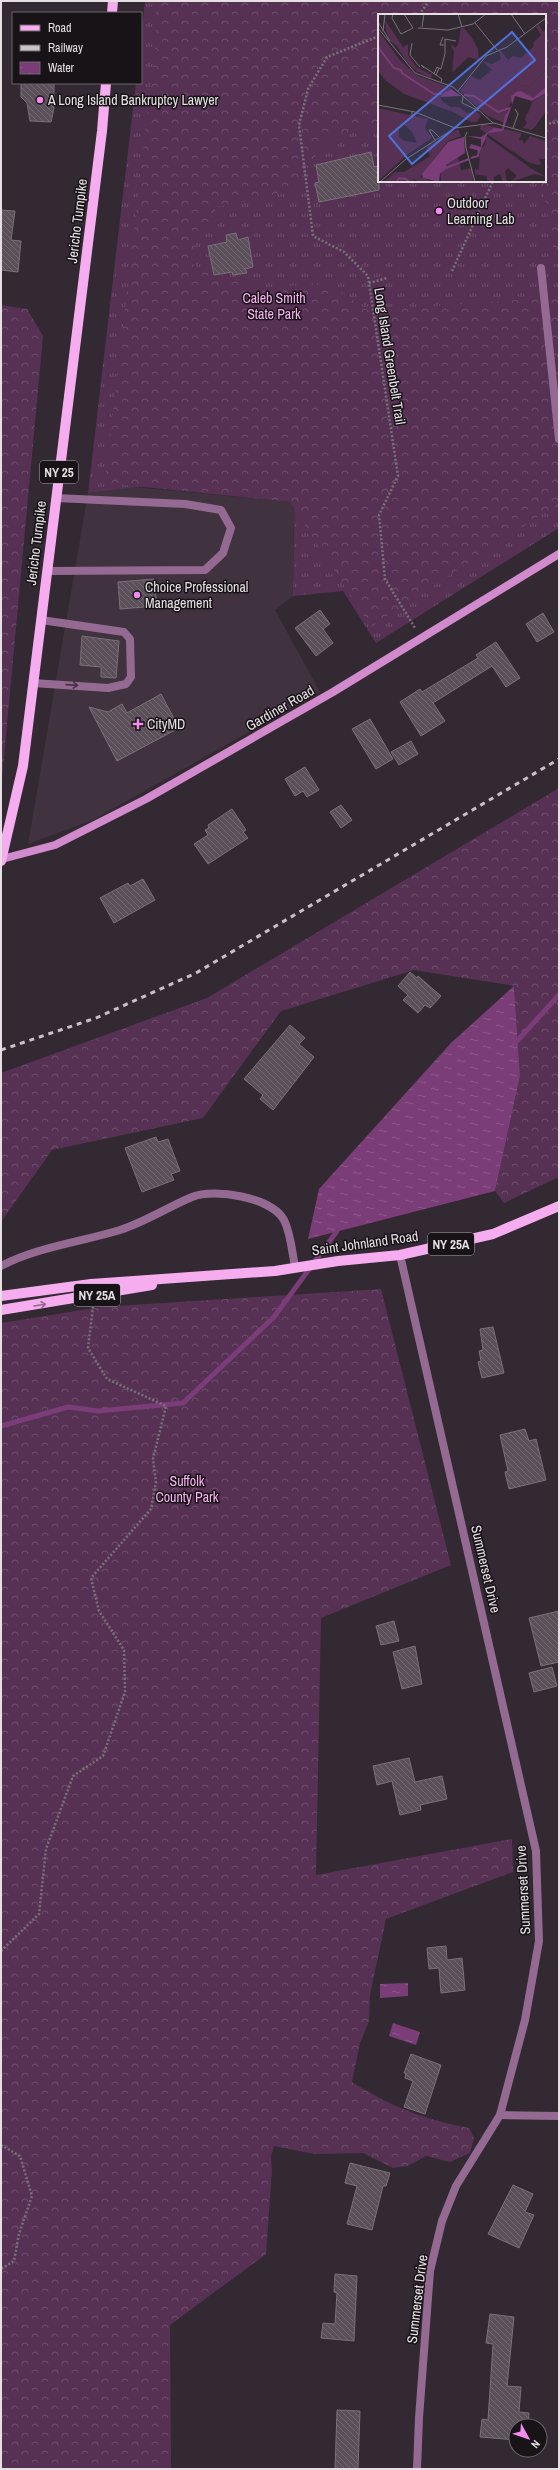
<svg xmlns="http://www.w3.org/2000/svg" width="560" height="2470" font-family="'Archivo Narrow',sans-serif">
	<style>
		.built { fill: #40333f }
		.grass { fill: url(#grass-tufts); fill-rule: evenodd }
		.forest { fill: url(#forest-crowns) }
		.water { fill: url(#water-ripples) }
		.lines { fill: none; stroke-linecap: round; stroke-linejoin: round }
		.stream { stroke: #7b3d78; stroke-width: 5 }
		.building { fill: url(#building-back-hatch); stroke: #7b6f7a }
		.path { stroke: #787178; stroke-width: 2.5; stroke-dasharray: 2 2; stroke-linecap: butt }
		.lane { stroke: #956a92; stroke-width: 8 }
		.street { stroke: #956a92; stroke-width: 8 }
		.secondary { stroke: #d18bcc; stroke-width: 8 }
		.primary { stroke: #f6adf0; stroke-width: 10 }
		.rail { stroke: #c9c2c8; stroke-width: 3; stroke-dasharray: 5 5; stroke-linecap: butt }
		.oneway { stroke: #443142 }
		.oneway2 { stroke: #92688e }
		.poi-dot { fill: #f589ef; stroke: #181317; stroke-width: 1.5 }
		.labels { text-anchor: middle; stroke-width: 3; stroke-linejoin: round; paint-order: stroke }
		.shield { fill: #181317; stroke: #a8a2a7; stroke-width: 1 }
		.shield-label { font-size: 13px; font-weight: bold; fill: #e6e0e5 }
		.poi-label { font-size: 14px; fill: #e6e0e5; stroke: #181317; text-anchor: start }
		.street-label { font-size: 14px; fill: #e6e0e5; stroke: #181317 }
		.park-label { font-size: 14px; fill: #fab3f5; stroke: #181317 }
		.inset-river { fill: none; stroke: #7b3d78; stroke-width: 2 }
		.inset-road { fill: none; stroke: #7a727a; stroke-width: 1 }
		.view { fill: #4f72db; fill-opacity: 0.15; stroke: #4f72db; stroke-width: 2 }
		.inset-edge { fill: none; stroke: #e6e0e5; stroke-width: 2 }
	</style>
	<defs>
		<pattern id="grass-tufts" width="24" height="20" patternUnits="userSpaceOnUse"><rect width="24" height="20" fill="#563154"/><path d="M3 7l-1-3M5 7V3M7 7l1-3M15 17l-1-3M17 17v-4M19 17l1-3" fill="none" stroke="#6e4f6c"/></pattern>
		<pattern id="forest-crowns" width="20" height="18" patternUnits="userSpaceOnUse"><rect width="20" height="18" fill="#563154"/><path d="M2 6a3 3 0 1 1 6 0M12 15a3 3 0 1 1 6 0" fill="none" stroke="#6e4f6c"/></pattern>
		<pattern id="water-ripples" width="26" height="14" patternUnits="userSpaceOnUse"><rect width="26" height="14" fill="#7b3d78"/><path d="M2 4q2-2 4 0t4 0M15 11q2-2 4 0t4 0" fill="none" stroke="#8e598b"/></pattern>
		<pattern id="building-back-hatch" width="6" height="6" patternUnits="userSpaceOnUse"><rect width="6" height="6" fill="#5b505a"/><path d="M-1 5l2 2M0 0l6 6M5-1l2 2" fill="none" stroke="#736972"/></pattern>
	</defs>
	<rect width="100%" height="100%" fill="#322932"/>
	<!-- built -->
	<polygon class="built" points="134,487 290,502 294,506 293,596 275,610 320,692 93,820 28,844 88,493"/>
	<!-- grass -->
	<path class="grass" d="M145 1H559V528L376 643 343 591 293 596 295 468 88 493 136 83H141V37ZM379 15H545V181H379Z"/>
	<!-- forest -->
	<g class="forest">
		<polygon points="156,1 559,1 559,280 543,189 534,181 545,181 545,15 379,15 379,125 327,138 293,191 217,207 185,262 264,289 327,282 369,311 559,297 559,503 371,627 290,502 105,483 156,38"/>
		<polygon points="1,305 27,309 43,336 1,789"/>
		<polygon points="559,788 559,1177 504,1203 495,1191 520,1076 514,986 414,970 281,1011 203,1118 52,1150 1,1222 1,1073 207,998"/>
		<path d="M381 1289 451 1565 321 1618 316 1875 512 1839 513 1872 386 1919 370 1995 369 2021 360 2043 352 2082C392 2107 423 2119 469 2128L474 2138 470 2153 450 2162 426 2156 408 2166 393 2168 363 2153 314 2154 274 2146 271 2157 272 2170 266 2254 170 2325 171 2469H1V1323L101 1307Z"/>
	</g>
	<!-- water -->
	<g class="water">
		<polygon points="514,986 520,1076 495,1191 308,1239 319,1189 451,1043"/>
		<polygon points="408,1983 408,1996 380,1998 380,1984"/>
		<polygon points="393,2023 420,2032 416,2045 389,2036"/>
	</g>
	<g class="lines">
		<!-- stream -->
		<g class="stream">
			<polyline points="518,1040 559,995"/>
			<polyline points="1,1426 68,1407 98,1411 183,1403 274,1317 337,1231"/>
		</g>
	</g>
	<!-- building -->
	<g class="building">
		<polygon points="21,83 54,83 54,108 51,122 30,121 27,103 21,97"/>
		<polygon points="371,152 374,167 379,166 379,190 319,202 315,183 319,182 316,165"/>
		<polygon points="1,210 15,211 11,240 21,241 18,272 1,270"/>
		<polygon points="236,233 238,240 248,237 253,267 245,269 247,273 233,275 232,272 214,275 208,246 227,242 226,235"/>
		<polygon points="154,579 157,606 120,609 118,582"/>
		<polygon points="320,610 330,624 323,629 333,643 316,656 295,628"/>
		<polygon points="543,613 554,632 537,642 526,624"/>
		<polygon points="82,636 119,641 116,678 101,677 101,667 80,665"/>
		<polygon points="496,642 520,678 506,687 492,666 433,703 445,721 421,736 400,702 420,689 422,692 478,658 476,655"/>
		<polygon points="161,694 179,728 117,761 89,707 108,712 122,704 127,713"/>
		<polygon points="370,719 393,759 376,769 352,729"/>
		<polygon points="411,741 418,754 399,765 391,752"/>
		<polygon points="305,767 319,790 307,797 303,791 295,796 285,779"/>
		<polygon points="341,805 352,820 341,828 330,812"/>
		<polygon points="232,809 246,830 243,832 248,838 208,864 194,844 208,835 205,830 209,828 208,825"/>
		<polygon points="143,879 155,900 114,923 100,898 128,883 130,886"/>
		<polygon points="410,972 417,978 418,976 441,996 430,1008 425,1005 418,1013 403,1000 408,995 398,986"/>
		<polygon points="290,1025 305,1038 299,1044 314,1057 273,1110 260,1099 263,1095 244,1079"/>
		<polygon points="156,1137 158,1142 168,1139 180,1171 171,1174 174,1180 142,1192 125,1148"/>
		<polygon points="493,1327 504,1373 482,1378 478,1362 481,1361 479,1351 483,1350 480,1329"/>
		<polygon points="525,1429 529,1441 536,1439 546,1480 509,1489 505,1472 508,1471 500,1435"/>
		<polygon points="559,1611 559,1662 541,1666 529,1618"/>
		<polygon points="394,1621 399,1641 381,1645 376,1626"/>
		<polygon points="415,1646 422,1684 402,1689 393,1652"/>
		<polygon points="552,1667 557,1686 534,1692 529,1673"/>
		<polygon points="409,1758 415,1782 442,1776 447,1799 420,1805 421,1810 400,1815 392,1781 377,1785 373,1766"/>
		<polygon points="446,1946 447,1960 462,1958 465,1990 441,1993 439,1968 429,1969 427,1948"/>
		<polygon points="411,2054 441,2065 425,2114 404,2107 413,2081 405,2078 406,2073 404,2073"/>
		<polygon points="350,2163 390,2173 386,2186 383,2186 372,2230 347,2224 357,2186 345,2183"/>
		<polygon points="513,2185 533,2194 525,2212 534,2215 519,2248 488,2234"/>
		<polygon points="335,2274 357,2276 354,2341 321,2338 323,2323 335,2324 337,2293 334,2292"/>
		<polygon points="490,2314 514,2317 507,2386 521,2387 519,2412 529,2413 528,2426 516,2426 516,2440 480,2437 482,2419 488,2420 493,2344 486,2343"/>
		<polygon points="337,2410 360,2411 358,2469 335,2469"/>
	</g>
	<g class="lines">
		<!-- path -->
		<g class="path">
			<polyline points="419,15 429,1"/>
			<polyline points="379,36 327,57 308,89 299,125 313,236 344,252 368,276 398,476 379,515 385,579 415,628"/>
			<polyline points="545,124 559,122"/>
			<polyline points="452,271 493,181"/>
			<polyline points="369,283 387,278"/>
			<polyline points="327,1245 333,1245"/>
			<polyline points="1,1951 39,1914 46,1849 73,1776 103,1756 125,1692 124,1650 99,1611 91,1578 151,1509 156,1483 153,1459 166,1406 107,1379 88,1348 93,1307"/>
			<polyline points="1,2145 20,2156 32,2196 19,2234 14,2261 1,2269"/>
		</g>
		<!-- lane -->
		<g class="lane">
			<polyline points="541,268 559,439"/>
			<polyline points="47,571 205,570 223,553 231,528 221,510 185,504 56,498"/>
			<polyline points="33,683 108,688 126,684 131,677 130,639 124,632 41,620"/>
			<path d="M1 1266C37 1247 81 1242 120 1230 145 1222 168 1207 192 1197 214 1188 271 1197 284 1220 291 1234 292 1252 295 1267"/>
		</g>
		<!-- street -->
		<g class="street">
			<polyline points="400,1255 536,1851 539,1941 525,2020 500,2115 456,2186 442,2221 430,2271 419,2418 417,2469"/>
			<polyline points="500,2115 559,2116"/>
		</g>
		<!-- secondary -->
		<polyline class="secondary" points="2,859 55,845 146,799 333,692 559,554"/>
		<!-- primary -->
		<g class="primary">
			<polyline points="112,13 113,1"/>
			<polyline points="1,861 23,766 102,131 106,83"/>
			<polyline points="1,1296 91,1284 275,1271 338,1261 400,1255 493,1234 559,1206"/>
			<polyline points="1,1310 152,1285"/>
		</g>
		<!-- rail -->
		<polyline class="rail" points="1,1050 96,1018 196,973 559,759"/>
	</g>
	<!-- one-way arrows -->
	<defs><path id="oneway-shaft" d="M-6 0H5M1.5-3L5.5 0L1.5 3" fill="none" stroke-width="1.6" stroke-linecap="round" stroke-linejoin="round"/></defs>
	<use class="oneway" href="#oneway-shaft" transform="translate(72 685) rotate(4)"/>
	<use class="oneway2" href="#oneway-shaft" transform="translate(40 1305) rotate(-9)"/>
	<!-- markers -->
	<g class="poi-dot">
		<circle cx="40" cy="100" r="4"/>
		<circle cx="439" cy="211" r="4"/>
		<circle cx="137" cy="595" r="4"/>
		<path d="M136 718h4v4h4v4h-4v4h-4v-4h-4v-4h4z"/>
	</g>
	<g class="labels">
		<!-- shield labels -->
		<g class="shield">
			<rect x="40" y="461" width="38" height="22" rx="3"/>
			<rect x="428" y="1233" width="46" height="22" rx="3"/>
			<rect x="74" y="1284" width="46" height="22" rx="3"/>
		</g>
		<g class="shield-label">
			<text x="59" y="477">NY 25</text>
			<text x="451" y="1249">NY 25A</text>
			<text x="97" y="1300">NY 25A</text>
		</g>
		<!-- poi labels -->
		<g class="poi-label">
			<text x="48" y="105">A Long Island Bankruptcy Lawyer</text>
			<text x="447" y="208">Outdoor<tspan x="447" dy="16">Learning Lab</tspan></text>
			<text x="145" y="592">Choice Professional<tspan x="145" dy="16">Management</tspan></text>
			<text x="147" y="729">CityMD</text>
		</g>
		<!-- street labels -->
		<g class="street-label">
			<text transform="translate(77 221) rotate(-83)" y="5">Jericho Turnpike</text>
			<text transform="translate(390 356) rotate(81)" y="5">Long Island Greenbelt Trail</text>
			<text transform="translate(36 543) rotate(-83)" y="5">Jericho Turnpike</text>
			<text transform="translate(280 708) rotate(-30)" y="5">Gardiner Road</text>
			<text transform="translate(365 1243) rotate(-8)" y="5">Saint Johnland Road</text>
			<text transform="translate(486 1569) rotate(77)" y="5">Summerset Drive</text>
			<text transform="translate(523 1890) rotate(-93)" y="5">Summerset Drive</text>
			<text transform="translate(417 2299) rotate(-83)" y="5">Summerset Drive</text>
		</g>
		<!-- park labels -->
		<g class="park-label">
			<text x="274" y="303">Caleb Smith<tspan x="274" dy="16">State Park</tspan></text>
			<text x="187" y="1486">Suffolk<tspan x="187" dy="16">County Park</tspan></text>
		</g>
	</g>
	<!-- overview -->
	<g transform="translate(378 14)">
		<rect width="168" height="168" fill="#322932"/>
		<path d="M103 110 144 119 135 138 102 115Z" fill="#563154"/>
		<path d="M7 6 25 33 30 30V41L38 53 54 61 53 64 38 57 27 46 19 32 13 28 8 17ZM161 11 165 18 168 16V56L151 73 144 71 113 94 116 99 114 104 107 100 82 77 93 62 101 66 114 56 104 47 114 50 123 45 121 37H123L130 46 135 42 143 44 156 32 155 29 163 21 158 13ZM83 14H86L94 24 100 35 101 46 90 43 74 59 76 37 73 32 75 31 77 34 80 31ZM0 16 21 45 38 61 73 74 62 83 65 88 73 93H81L89 99 99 98 103 101 99 108H93L75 98 26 80 7 66 0 57ZM168 89V97L157 113 153 116 145 114 149 109 147 105 149 99 152 100ZM0 94 50 105 47 114 54 124 30 140 0 167ZM25 109 34 118 39 129 27 127 21 123V115ZM80 115 83 122 70 127 40 166 21 163 15 168H6L17 158H26L52 142 49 133ZM117 119 125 129H130L132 132 139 126H144L146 130 152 122 168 127V145H161L163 150 160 151 150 148 113 121ZM108 122 154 155 168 163 157 160 132 168 139 162 130 154 127 157 129 168H125L122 160 116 163V168H110L108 162 97 160V155L101 156 102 135 107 131ZM80 143 83 156 94 154 95 168H63V160L69 151Z" fill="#563154" fill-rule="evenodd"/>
		<path d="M168 56V73L161 80 155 84 138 78 127 101V109L114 104 116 99 112 94 144 71 151 73ZM168 79V89L155 105H148L154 88ZM27 161 37 167 44 163 54 168H15Z" fill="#563154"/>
		<path d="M168 73V79L154 87 137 82 125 117 110 119 102 137 91 134 93 130 103 133V125L88 122 103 123 116 114 124 115 127 101 134 91 133 82 138 78 143 77 155 84ZM73 75 83 82 62 83 66 79ZM86 123 87 139 68 151 69 154 62 160 61 168 45 164 44 160 70 128Z" fill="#7b3d78"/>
		<path class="inset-river" d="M0 33 16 54 23 56 24 59 56 80H64M86 81 96 82 120 98 132 94M93 144 100 142 101 136M68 154 91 145M18 168 21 164 28 165 31 168"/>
		<path class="inset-road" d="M15 0 14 4 23 20 35 14M26 0 35 14M80 0 84 13M133 0 147 20M0 8 12 27M97 9 119 36M44 13 46 0M0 14 37 59 75 73 115 109M40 14 70 16 95 10 108 0M5 17 7 0M65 23 62 31H66M34 29 32 41 42 53M46 54 43 51 64 65 63 68M61 54 63 55 67 40V25L78 27M56 60 59 53 61 54 58 61M80 77 108 42 129 33 168 4M85 82 84 89 101 97M0 91 37 98 77 114M25 111 34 102V98M135 114 140 100 137 95M89 118 87 123 88 134 97 168M57 126 51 116H54L61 123M2 168 28 145 77 114 116 109 168 124"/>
		<path class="view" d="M134 18 157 46 34 150 11 122Z"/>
		<rect width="168" height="168" class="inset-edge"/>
	</g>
	<!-- border -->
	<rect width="560" height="2470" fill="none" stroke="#e6e0e5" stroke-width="4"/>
	<!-- legend -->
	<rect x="12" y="12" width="130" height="72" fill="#181317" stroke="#6a6569"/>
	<rect x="20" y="25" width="20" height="6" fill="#f6adf0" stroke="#6a6569"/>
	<text x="48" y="32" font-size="12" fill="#e6e0e5">Road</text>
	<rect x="20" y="45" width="20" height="6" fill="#c9c2c8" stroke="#6a6569"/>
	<text x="48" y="52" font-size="12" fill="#e6e0e5">Railway</text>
	<rect x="20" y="62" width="20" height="12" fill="url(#water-ripples)" stroke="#6a6569"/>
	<text x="48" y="72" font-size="12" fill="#e6e0e5">Water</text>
	<!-- north arrow -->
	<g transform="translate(528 2438) rotate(130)"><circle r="19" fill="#181317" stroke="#6a6569"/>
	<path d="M0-3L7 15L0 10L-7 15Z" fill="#f589ef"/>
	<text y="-6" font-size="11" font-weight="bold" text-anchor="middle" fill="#e6e0e5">N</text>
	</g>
</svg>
